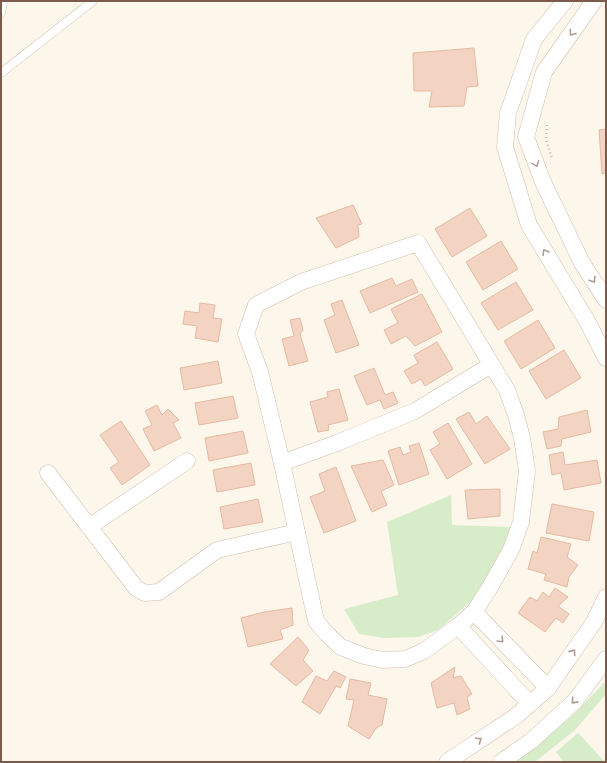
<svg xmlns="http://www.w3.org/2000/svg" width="607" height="763" font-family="Quicksand,sans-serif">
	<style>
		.green { fill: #d7ecc8 }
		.building { fill: #f3d4c2; stroke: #e6baa2 }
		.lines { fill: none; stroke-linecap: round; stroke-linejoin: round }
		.lane-casing { stroke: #d1bdaf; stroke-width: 9 }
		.street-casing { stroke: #d1bdaf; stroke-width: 17 }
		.path { stroke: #d9b7a4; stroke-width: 2.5; stroke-dasharray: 1 3; stroke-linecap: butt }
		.lane { stroke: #fff; stroke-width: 8 }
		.street { stroke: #fff; stroke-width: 16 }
		.oneway { stroke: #af9d94 }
	</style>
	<rect width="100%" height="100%" fill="#fdf6eb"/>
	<!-- green -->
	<g class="green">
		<polygon points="451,495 452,525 510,527 506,546 476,597 438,630 418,637 385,638 359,634 344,609 398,595 387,522"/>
		<polygon points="606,681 606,694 575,730 535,762 514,762 531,750 574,714"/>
		<polygon points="578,733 605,762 564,762 556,752"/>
	</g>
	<!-- building -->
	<g class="building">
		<polygon points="474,48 478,86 467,87 464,106 429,107 432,91 414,91 413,53"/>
		<polygon points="606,129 606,173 602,174 599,130"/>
		<polygon points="353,205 362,224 358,225 359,237 336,248 316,218"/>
		<polygon points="470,208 487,236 452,257 435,229"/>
		<polygon points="501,241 518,269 483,290 466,262"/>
		<polygon points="392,278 396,286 412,279 418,292 370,313 360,291"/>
		<polygon points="516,282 533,310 498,330 481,303"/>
		<polygon points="422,294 442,332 415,346 406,336 391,344 384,330 398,323 391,309"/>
		<polygon points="342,300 359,345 336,353 324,320 335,315 331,304"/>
		<polygon points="200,303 215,305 213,318 222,319 218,342 195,338 197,326 183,324 185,311 199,313"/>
		<polygon points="300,318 303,330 300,334 308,361 289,366 282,339 294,336 290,320"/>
		<polygon points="538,320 555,348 521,369 504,341"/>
		<polygon points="437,342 453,369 425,386 421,379 412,384 404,371 418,363 414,355"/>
		<polygon points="564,350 581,378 546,399 529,371"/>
		<polygon points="218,361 222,383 184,390 180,368"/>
		<polygon points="374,368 385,395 393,392 398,403 384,409 380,400 367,405 354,376"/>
		<polygon points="339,389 348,420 328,425 329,430 318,432 310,402 328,397 327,392"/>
		<polygon points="233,396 238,418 199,425 195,403"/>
		<polygon points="157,405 162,415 168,409 179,420 173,423 181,438 154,451 143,429 152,425 145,411"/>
		<polygon points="587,410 591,432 562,439 561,446 547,449 543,432 558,429 559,417"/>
		<polygon points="469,412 476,424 487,416 510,449 485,464 456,419"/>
		<polygon points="121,421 150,465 122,485 110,468 119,462 100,435"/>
		<polygon points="448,423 472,464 447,479 430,450 440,444 433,432"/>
		<polygon points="243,431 248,453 209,461 205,438"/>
		<polygon points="419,443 429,474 399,485 388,451 400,447 403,455 411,452 409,446"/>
		<polygon points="563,452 565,465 597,460 601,483 564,490 561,473 552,475 549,455"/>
		<polygon points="383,460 394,485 381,491 387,505 372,512 351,466"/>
		<polygon points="251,463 255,485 217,492 213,470"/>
		<polygon points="336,467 356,521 324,533 310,497 325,491 319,474"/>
		<polygon points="500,489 500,516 468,519 465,490"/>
		<polygon points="258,499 263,522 224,529 220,507"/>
		<polygon points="552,504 594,512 589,541 546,533"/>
		<polygon points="541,537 571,544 567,557 578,565 569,577 567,587 544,580 546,574 528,569 533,551 537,553"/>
		<polygon points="555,588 568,597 558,606 569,614 563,623 556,618 545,632 518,613 530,597 537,601 543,592 549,597"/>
		<polygon points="292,608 293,625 280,630 283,639 248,647 241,618 264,612"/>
		<polygon points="298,637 309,650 303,660 313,671 296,686 270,664"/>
		<polygon points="455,667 453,678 461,676 472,694 467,697 470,709 457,715 454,703 437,708 431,683"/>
		<polygon points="334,671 346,677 340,688 336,686 320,714 302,702 316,676 327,681"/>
		<polygon points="350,679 371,683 368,695 387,699 382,725 376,728 369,739 348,726 354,700 346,699"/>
	</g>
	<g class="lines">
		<defs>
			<g id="lane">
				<polyline points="1,13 3,1"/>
				<polyline points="1,73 93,1"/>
			</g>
			<g id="street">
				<polyline points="565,1 534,39 508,113 505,147 529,225 587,321 606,358"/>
				<polyline points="594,1 544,72 526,137 543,182 582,263 606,300"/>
				<polygon points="418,243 507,390 516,415 522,438 527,471 521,522 511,550 490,587 474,612 458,626 424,651 405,659 383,660 364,656 341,647 327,634 316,621 282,463 260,372 246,334 256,305 301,282"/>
				<polyline points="282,463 337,443 415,411 491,365"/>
				<polyline points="48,473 136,588 145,593 159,592 217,550 297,532"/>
				<polyline points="89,527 187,461"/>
				<polyline points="474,612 548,688"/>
				<polyline points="458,626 530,704"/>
				<polyline points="447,762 516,716 548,688 594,622 606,597"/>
				<polyline points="501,762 531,741 575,701 606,659"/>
			</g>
		</defs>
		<!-- lane casing -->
		<use href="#lane" class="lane-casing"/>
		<!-- street casing -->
		<use href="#street" class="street-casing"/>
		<!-- path -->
		<polyline class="path" points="547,125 546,139 552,159"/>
		<!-- lane -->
		<use href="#lane" class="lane"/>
		<!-- street -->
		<use href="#street" class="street"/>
	</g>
	<!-- one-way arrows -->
	<defs><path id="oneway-chevron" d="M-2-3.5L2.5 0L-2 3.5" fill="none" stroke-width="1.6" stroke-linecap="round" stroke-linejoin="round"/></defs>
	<g class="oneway">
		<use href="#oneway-chevron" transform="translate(572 33) rotate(126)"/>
		<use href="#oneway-chevron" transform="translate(536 164) rotate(69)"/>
		<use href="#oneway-chevron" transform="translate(545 252) rotate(-121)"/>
		<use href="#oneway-chevron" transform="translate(593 280) rotate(57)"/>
		<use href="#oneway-chevron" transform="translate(501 640) rotate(46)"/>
		<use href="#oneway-chevron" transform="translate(573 652) rotate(-55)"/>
		<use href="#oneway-chevron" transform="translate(574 701) rotate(132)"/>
		<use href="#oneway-chevron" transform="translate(479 740) rotate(-34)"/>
	</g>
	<!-- border -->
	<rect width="607" height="763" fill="none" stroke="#7a5b4c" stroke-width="4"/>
</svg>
